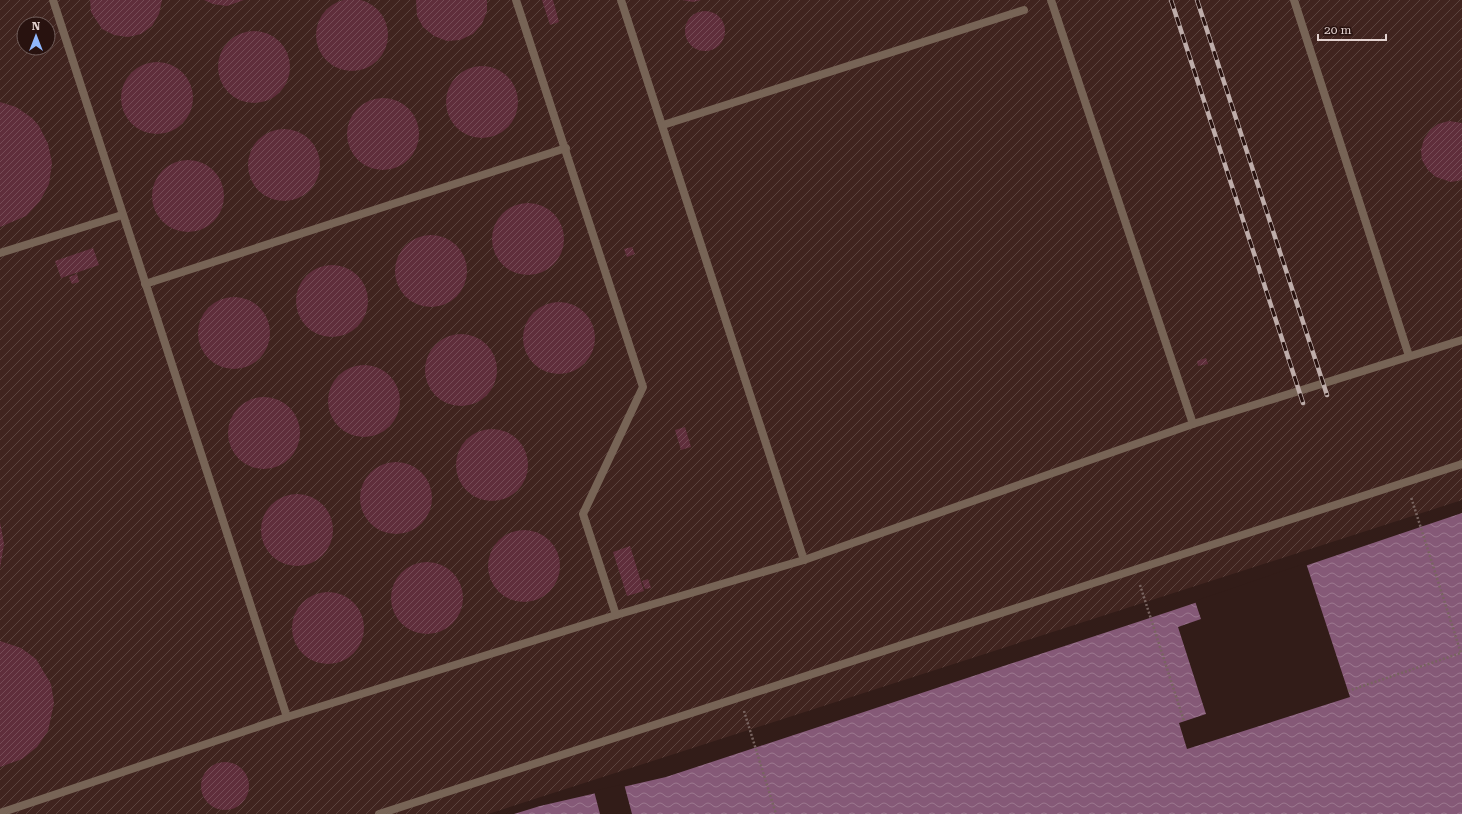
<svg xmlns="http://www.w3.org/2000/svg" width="1462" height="814" font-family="'Roboto Serif',serif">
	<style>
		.industrial { fill: url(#industrial-furrows); fill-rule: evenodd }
		.water { fill: url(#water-waves) }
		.pier { fill: #321c18 }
		.building { fill: url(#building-hatch) }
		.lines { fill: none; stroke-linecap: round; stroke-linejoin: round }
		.path { stroke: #786460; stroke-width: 2.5; stroke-dasharray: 2 2; stroke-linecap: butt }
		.service { stroke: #776456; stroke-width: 8 }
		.rail-casing { stroke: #beadaa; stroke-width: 4.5 }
		.rail { stroke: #28120f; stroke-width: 3; stroke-dasharray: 9; stroke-linecap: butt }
	</style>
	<defs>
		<pattern id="industrial-furrows" width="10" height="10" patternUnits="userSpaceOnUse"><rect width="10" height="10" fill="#40241f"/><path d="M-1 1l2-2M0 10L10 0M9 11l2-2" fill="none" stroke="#5b433e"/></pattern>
		<pattern id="water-waves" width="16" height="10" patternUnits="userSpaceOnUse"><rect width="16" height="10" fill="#855977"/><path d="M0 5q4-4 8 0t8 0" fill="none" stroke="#9c788f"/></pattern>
		<pattern id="building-hatch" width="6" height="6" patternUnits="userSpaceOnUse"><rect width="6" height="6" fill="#5f2e3b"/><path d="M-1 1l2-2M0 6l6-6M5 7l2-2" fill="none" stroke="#764b56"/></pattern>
	</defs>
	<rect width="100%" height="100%" fill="#321c18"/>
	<!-- industrial -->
	<path class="industrial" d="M0 0H1462V500L488 814H0ZM24 24H48V48H24Z"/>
	<!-- water -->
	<polygon class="water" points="1462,513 1462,814 514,814 540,806 666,777 1171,611"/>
	<!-- pier -->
	<g class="pier">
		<polygon points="1306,563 1350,697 1187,749 1179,723 1206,714 1178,627 1201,619 1195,601"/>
		<polygon points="624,784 632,814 600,814 594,791"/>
	</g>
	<!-- building -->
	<g class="building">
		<circle cx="352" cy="35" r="36"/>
		<polygon points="90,0 162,0 159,14 152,26 141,34 128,37 114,35 102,29 91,12"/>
		<polygon points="204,0 244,0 227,6 213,4"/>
		<polygon points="416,0 487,0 487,11 482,24 473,34 460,40 447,41 434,36 423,27 417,16"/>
		<polygon points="542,0 553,0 559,22 550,25"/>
		<polygon points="682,0 701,0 693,2"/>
		<circle cx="705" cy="31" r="20"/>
		<circle cx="254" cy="67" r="36"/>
		<circle cx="157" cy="98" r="36"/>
		<circle cx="482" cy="102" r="36"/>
		<circle cx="383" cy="134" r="36"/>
		<polygon points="0,102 16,107 32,118 39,126 48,144 52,163 49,184 40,201 26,216 0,227"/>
		<polygon points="1449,121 1462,123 1462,180 1451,182 1436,177 1428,170 1422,160 1421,150 1424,139 1430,130 1438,124"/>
		<circle cx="284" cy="165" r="36"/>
		<circle cx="188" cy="196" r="36"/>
		<circle cx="528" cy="239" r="36"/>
		<circle cx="431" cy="271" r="36"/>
		<polygon points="632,247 635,254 627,257 624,249"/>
		<polygon points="93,248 99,265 61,278 55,261"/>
		<circle cx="332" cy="301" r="36"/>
		<polygon points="77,274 79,282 72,284 69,277"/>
		<circle cx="234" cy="333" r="36"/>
		<circle cx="559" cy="338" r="36"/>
		<circle cx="461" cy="370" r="36"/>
		<polygon points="1206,358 1208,364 1198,366 1197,361"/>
		<circle cx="364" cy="401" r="36"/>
		<circle cx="264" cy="433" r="36"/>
		<polygon points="685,427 691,447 681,450 675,430"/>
		<circle cx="492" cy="465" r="36"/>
		<circle cx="396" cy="498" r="36"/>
		<circle cx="297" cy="530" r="36"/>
		<polygon points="0,522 4,544 0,568"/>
		<circle cx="524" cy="566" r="36"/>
		<polygon points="630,546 644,591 627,596 613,552"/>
		<circle cx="427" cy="598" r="36"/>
		<polygon points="648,579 651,588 645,589 642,581"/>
		<circle cx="328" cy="628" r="36"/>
		<polygon points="0,641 21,648 36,659 51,684 54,703 48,731 37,747 22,759 0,767"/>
		<circle cx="225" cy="786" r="24"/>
	</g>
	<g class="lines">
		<!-- path -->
		<g class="path">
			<polyline points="1140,585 1184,721"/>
			<polyline points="1348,691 1461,653 1411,497"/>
			<polyline points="744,711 776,814"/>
		</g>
		<!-- service -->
		<g class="service">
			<polyline points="53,0 287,717"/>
			<polyline points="516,0 643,387 583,514 616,615"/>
			<polyline points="621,0 804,560"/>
			<polyline points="1051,0 1193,424"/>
			<polyline points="1294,0 1409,356"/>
			<polyline points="663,125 1024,10"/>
			<polyline points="0,253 122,215"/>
			<polyline points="145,284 566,148"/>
			<polyline points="0,813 287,717 616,615 804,560 1193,424 1462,340"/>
			<polyline points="379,814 1462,464"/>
		</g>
		<defs>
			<g id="rail">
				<polyline points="1171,0 1303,403"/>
				<polyline points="1197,0 1327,395"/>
			</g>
		</defs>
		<!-- rail casing -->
		<use href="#rail" class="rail-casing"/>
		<!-- rail -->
		<use href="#rail" class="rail"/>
	</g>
	<!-- north arrow -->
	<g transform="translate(36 36)"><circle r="19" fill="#28120f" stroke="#725f5c"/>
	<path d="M0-3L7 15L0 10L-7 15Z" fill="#90b8fd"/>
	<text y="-6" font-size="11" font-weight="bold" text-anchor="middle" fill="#e2d2cf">N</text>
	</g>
	<!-- scale -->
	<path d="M1318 34v6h68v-6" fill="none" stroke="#e2d2cf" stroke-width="2"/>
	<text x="1324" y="34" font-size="12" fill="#e2d2cf" stroke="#28120f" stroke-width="3" paint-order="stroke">20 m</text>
</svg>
